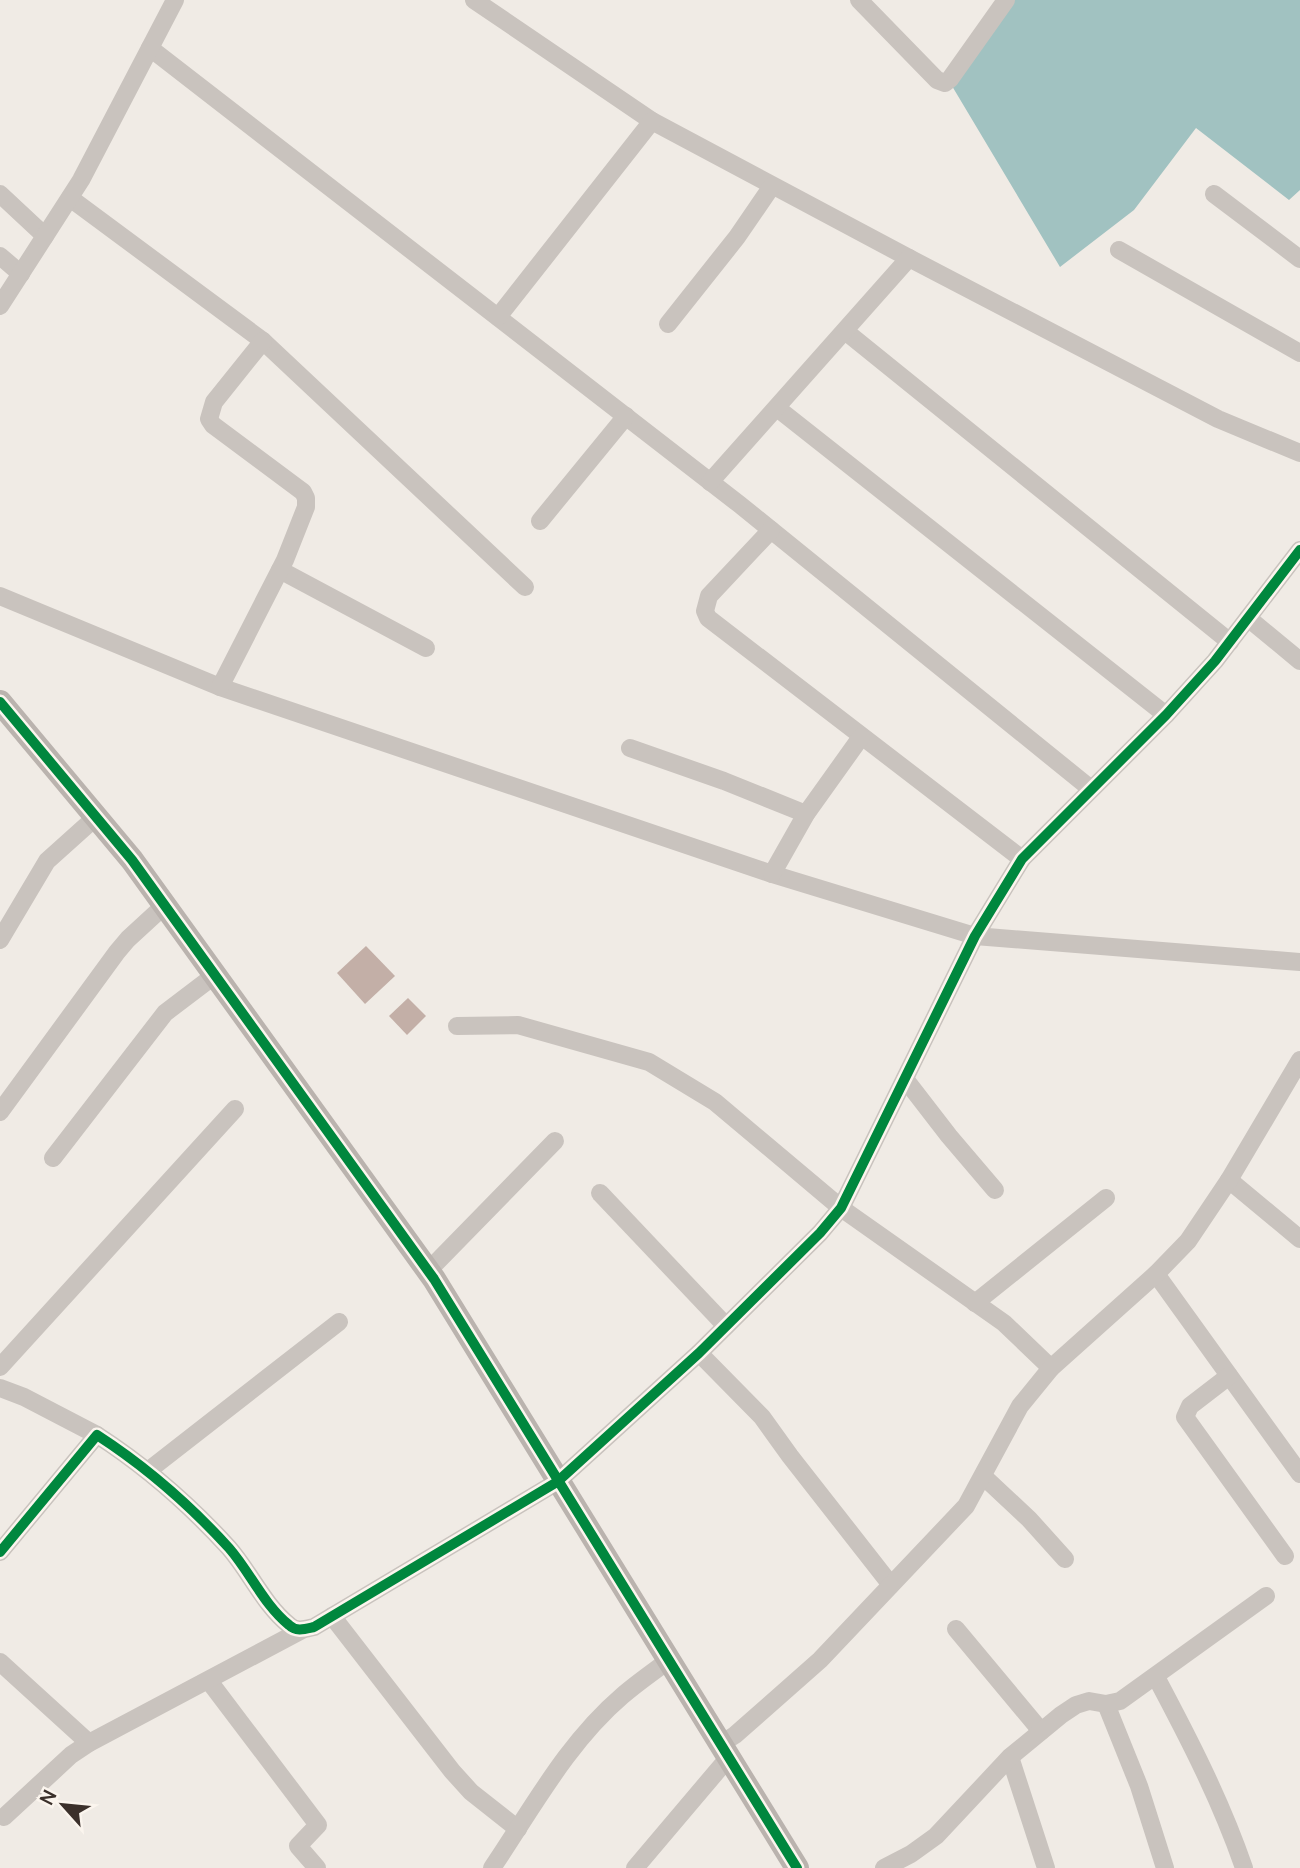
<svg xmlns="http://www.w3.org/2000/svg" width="1300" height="1868" font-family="Manrope,sans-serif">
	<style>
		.water { fill: #a1c2c1 }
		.building { fill: #c3afa7 }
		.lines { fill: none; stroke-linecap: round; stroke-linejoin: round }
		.street { stroke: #c9c3be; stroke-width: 18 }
		.secondary { stroke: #bab3ae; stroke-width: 24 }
		.cycleway-casing { stroke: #fbf5ee; stroke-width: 15 }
		.cycleway { stroke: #00873e; stroke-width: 10 }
	</style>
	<rect width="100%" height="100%" fill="#f0ebe5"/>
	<!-- water -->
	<polygon class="water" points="1014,0 1300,0 1300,190 1289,200 1196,128 1134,210 1060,267 952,86"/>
	<!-- building -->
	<g class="building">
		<polygon points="366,946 395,976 365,1004 337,973"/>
		<polygon points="408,998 426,1016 407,1035 389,1016"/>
	</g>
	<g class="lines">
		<!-- street -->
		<g class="street">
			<polyline points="474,0 652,121 909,258"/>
			<polyline points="859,0 937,80 945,83 950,79 1006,0"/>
			<polyline points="150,48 739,504 1091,789"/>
			<polyline points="0,194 45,236"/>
			<polyline points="1214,194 1300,259"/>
			<polyline points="70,198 263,341 525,587"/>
			<polyline points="1119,250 1300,353"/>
			<polyline points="0,256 21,274"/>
			<polyline points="0,306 81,180 175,0"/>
			<polyline points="498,317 652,121"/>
			<polyline points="668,324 737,237 772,186"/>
			<polyline points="845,331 1230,642"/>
			<polyline points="777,408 1166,715"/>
			<polyline points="710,482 909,258 1218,419 1300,453"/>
			<polyline points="540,521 626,416"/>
			<polyline points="771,530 709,596 705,611 708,618 1022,859"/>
			<polyline points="280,570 426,648"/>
			<polyline points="0,596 220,687 772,874 975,936 1300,962"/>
			<polyline points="1248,618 1300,661"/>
			<polyline points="220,687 285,560 306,507 306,498 303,492 213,425 209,419 214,402 263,341"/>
			<polyline points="630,748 724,781 806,814"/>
			<polyline points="772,874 806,814 861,737"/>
			<polyline points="0,940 47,861 96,817"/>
			<polyline points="457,1026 518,1025 649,1062 715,1102 841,1208 1004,1323 1051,1368"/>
			<polyline points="905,1079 949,1136 995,1190"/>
			<polyline points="0,1112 117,952 128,939 165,905"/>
			<polyline points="53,1158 165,1013 215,975"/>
			<polyline points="1229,1180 1300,1239"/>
			<polyline points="600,1193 726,1326"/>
			<polyline points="428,1271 555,1141"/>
			<polyline points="1156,1274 1300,1474"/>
			<polyline points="975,1303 1106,1198"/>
			<polyline points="699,1353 762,1417 790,1456 891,1585"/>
			<polyline points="0,1367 235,1109"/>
			<polyline points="1229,1376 1190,1406 1185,1417 1285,1556"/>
			<polyline points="0,1388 24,1397 97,1435"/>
			<polyline points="149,1470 339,1322"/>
			<polyline points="983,1476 1029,1519 1065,1559"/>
			<path d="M0 1552 97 1435C148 1468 188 1503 229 1548 250 1572 264 1605 289 1625 296 1632 305 1629 314 1627L557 1482 699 1353 820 1233 841 1208 975 936 1022 859 1166 715 1215 661 1300 550"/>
			<polyline points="332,1616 452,1771 471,1792 518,1829"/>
			<polyline points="956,1629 1041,1731"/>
			<polyline points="0,1662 89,1743"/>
			<path d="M1156 1677C1189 1739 1221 1801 1244 1868"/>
			<polyline points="209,1681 318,1825 298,1846 317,1868"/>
			<polyline points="1106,1704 1139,1786 1165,1868"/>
			<polyline points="721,1744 735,1735 820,1660 966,1506 1020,1406 1051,1368 1156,1274 1188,1241 1229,1180 1300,1060"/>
			<polyline points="1010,1757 1046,1868"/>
			<polyline points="4,1817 71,1755 89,1743 302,1630"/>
			<path d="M492 1868C532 1809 567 1743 622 1696 637 1683 653 1672 669 1660"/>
			<polyline points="635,1868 729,1757"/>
			<polyline points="884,1868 911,1854 936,1836 1010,1757 1061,1715 1076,1705 1089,1701 1106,1704 1120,1701 1266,1596"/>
		</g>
		<!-- secondary -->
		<polyline class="secondary" points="0,702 132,860 434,1279 797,1868"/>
		<defs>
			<g id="cycleway">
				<polyline points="0,702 132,860 434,1279 797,1868"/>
				<path d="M0 1552 97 1435C148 1468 188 1503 229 1548 250 1572 264 1605 289 1625 296 1632 305 1629 314 1627L557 1482 699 1353 820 1233 841 1208 975 936 1022 859 1166 715 1215 661 1300 550"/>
			</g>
		</defs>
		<!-- cycleway casing -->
		<use href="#cycleway" class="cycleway-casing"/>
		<!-- cycleway -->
		<use href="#cycleway" class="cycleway"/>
	</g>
	<!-- north arrow -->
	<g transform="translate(63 1805) rotate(297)" stroke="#fbf5ee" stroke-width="5" paint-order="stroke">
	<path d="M0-5L12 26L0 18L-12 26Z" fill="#3b302b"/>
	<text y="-10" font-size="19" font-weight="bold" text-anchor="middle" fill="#3b302b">N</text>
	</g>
</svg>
